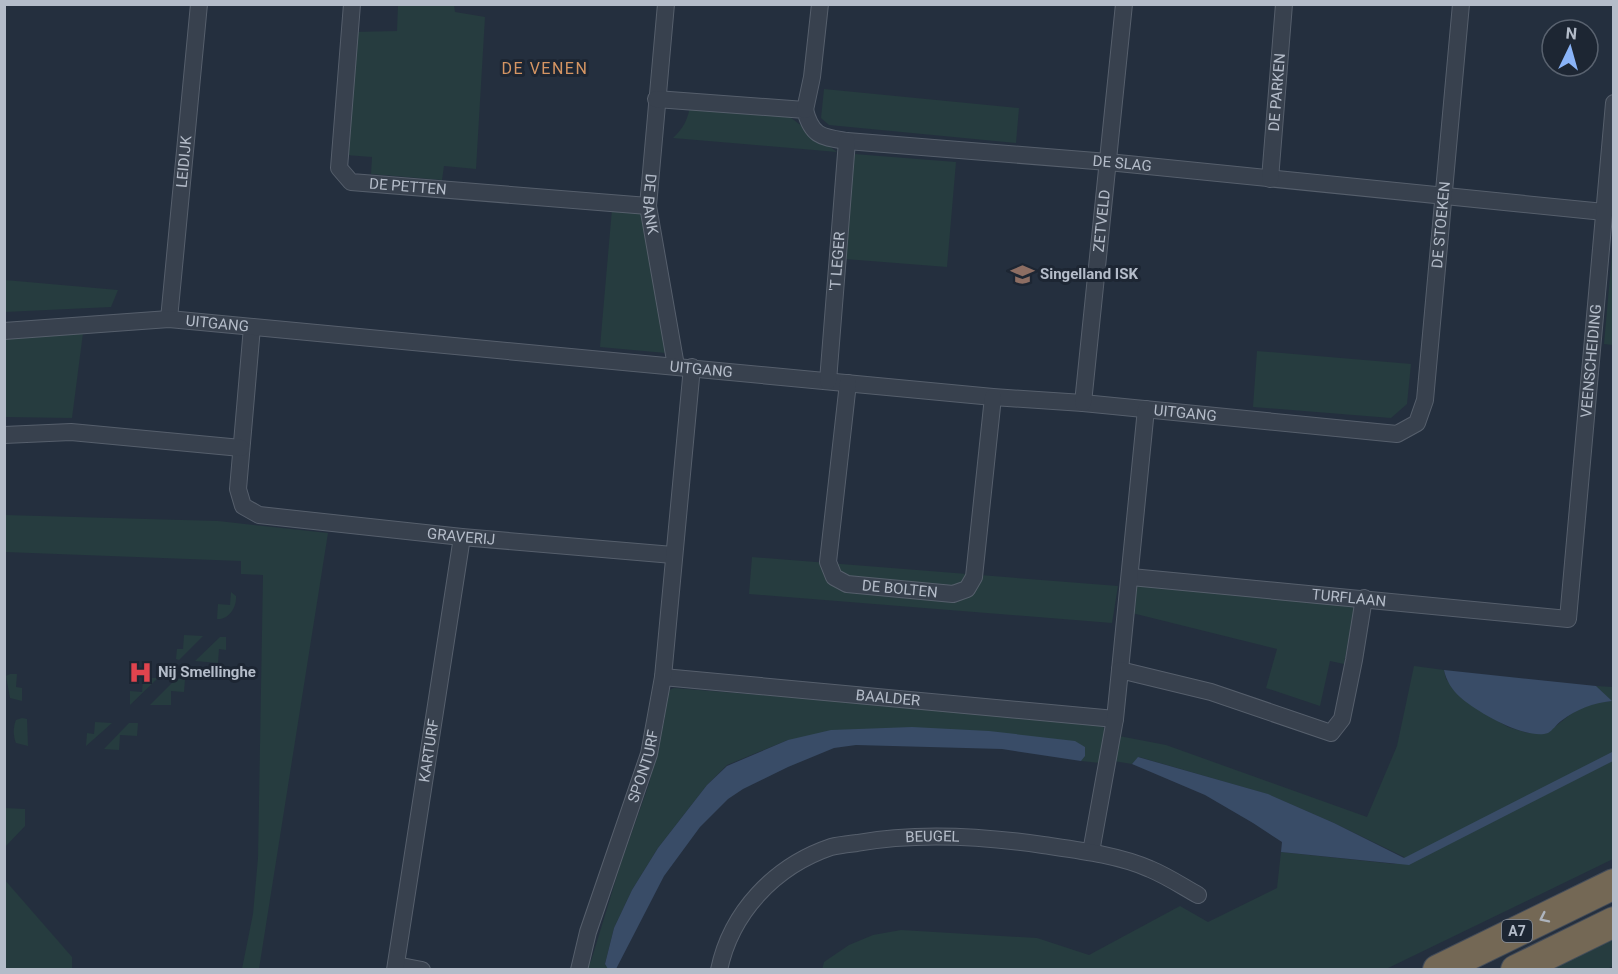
<svg xmlns="http://www.w3.org/2000/svg" width="1618" height="974" font-family="Roboto,sans-serif">
	<style>
		.green { fill: #263c3f }
		.water { fill: #394c67 }
		.lines { fill: none; stroke-linecap: round; stroke-linejoin: round }
		.street-casing { stroke: #565f6c; stroke-width: 18 }
		.highway-casing { stroke: #434c59; stroke-width: 32 }
		.street { stroke: #38414e; stroke-width: 16 }
		.highway { stroke: #746855; stroke-width: 30 }
		.oneway { stroke: #aeb4bd }
		.labels { text-anchor: middle; stroke-width: 6; stroke-linejoin: round; paint-order: stroke }
		.shield { fill: #1d2633; stroke: #878f9c; stroke-width: 1.5 }
		.shield-label { font-size: 14px; font-weight: bold; fill: #b4bcc9 }
		.street-label { font-size: 15px; fill: #b4bcc9; stroke: #1d2633 }
		.poi-label { font-size: 15px; font-weight: bold; fill: #b4bcc9; stroke: #1d2633; text-anchor: start }
		.neighbourhood-label { font-size: 16px; letter-spacing: 1.5px; fill: #d59563; stroke: #1d2633 }
	</style>
	<rect width="100%" height="100%" fill="#242f3e"/>
	<!-- green -->
	<g class="green">
		<polygon points="398,5 454,5 455,12 485,17 476,169 444,166 442,180 371,174 372,157 345,155 353,32 397,31"/>
		<polygon points="824,89 1019,108 1016,143 829,125 821,118"/>
		<path d="M690 104 783 112 837 152 673 138C683 129 689 118 690 104Z"/>
		<polygon points="854,154 956,162 947,267 845,259"/>
		<polygon points="612,209 641,212 666,353 600,347"/>
		<polygon points="1613,243 1613,345 1604,344"/>
		<polygon points="4,280 5,280 118,290 111,307 5,312"/>
		<polygon points="83,333 72,418 5,417 4,339"/>
		<polygon points="1257,351 1411,364 1407,404 1391,418 1253,407"/>
		<polygon points="5,515 218,521 328,533 259,969 242,969 253,914 258,858 263,575 241,574 241,561 5,552"/>
		<polygon points="752,557 1118,586 1112,623 749,594"/>
		<polygon points="1134,584 1355,603 1344,664 1330,661 1320,706 1266,688 1277,649 1132,613"/>
		<path d="M231 592 236 596C237 607 229 620 217 619L218 604 230 605Z"/>
		<polygon points="184,635 203,636 179,660 176,659 177,649 183,649"/>
		<polygon points="220,637 226,637 226,650 219,649 218,663 195,661"/>
		<polygon points="1414,666 1444,670 1446,679 1481,711 1508,727 1528,733 1547,733 1576,710 1596,703 1611,701 1596,686 1613,687 1613,859 1386,969 822,970 824,962 849,945 873,935 901,930 1037,938 1089,955 1180,906 1208,922 1277,888 1281,852 1395,864 1404,857 1334,823 1267,794 1139,757 1132,764 1114,761 1119,736 1166,745 1367,817 1397,746"/>
		<polygon points="10,674 17,674 16,687 22,688 22,701 10,698 6,676"/>
		<polygon points="143,678 158,678 130,705 130,691 142,692"/>
		<polygon points="176,679 185,679 184,692 171,691 171,705 150,705"/>
		<polygon points="674,688 1098,722 1106,730 1100,763 1081,761 1085,747 788,740 727,765 707,785 658,848 632,890 614,928 605,964 609,969 584,970 591,961 620,866 649,784 665,717 662,715 665,692"/>
		<path d="M22 718 27 719 28 746 16 743C13 736 13 727 16 720Z"/>
		<polygon points="95,722 112,723 86,746 87,733 94,734"/>
		<polygon points="129,723 138,723 137,736 120,735 119,750 104,749"/>
		<polygon points="5,808 25,809 25,826 5,847"/>
		<polygon points="4,879 72,957 72,969 5,969"/>
		<polygon points="1613,934 1613,966 1607,969 1539,970"/>
	</g>
	<!-- water -->
	<g class="water">
		<path d="M1444 670 1596 686 1612 701C1593 703 1577 709 1561 721 1557 724 1552 731 1548 733 1527 741 1475 711 1460 697 1452 690 1446 680 1444 670Z"/>
		<polygon points="912,727 989,731 1075,741 1085,747 1085,756 1081,761 1002,749 856,745 834,748 788,767 743,789 728,799 700,827 664,876 616,969 608,969 605,964 614,928 632,890 658,848 707,785 727,766 788,740 831,730"/>
		<polygon points="1614,751 1613,761 1409,865 1281,852 1282,842 1253,823 1205,795 1132,764 1138,757 1268,794 1334,823 1404,858"/>
	</g>
	<g class="lines">
		<defs>
			<g id="street">
				<path id="s1" d="M352 4 339 168 351 182 648 206"/>
				<path id="s2" d="M666 4 648 206 676 366"/>
				<path id="s3" d="M656 99 805 110C812 137 822 137 847 141L1108 162 1604 212"/>
				<polyline points="805,110 812,77 820,4"/>
				<path id="s4" d="M1270 179 1284 4"/>
				<path id="s5" d="M169 319 199 4"/>
				<path id="s6" d="M252 327 238 489 243 506 259 515 462 537 673 555"/>
				<path id="s7" d="M4 331 169 319 993 397 1083 403 1397 434 1417 423 1425 400 1461 4"/>
				<path id="s8" d="M828 381 847 141"/>
				<path id="s9" d="M848 383 828 562 834 577 847 584 953 594 967 589 974 577 993 397"/>
				<path id="s10" d="M1083 403 1124 4"/>
				<polyline points="4,435 71,432 241,448"/>
				<path id="s11" d="M1131 577 1568 619 1614 103"/>
				<polyline points="1120,670 1146,409"/>
				<path id="s12" d="M663 677 1115 719"/>
				<polyline points="1091,852 1115,719 1120,670 1211,692 1331,733 1342,719 1354,660 1364,598"/>
				<polyline points="396,965 422,970"/>
				<path id="s13" d="M395 970 462 537"/>
				<path id="s14" d="M579 970 588 932 649 754 663 677 692 367"/>
				<path id="s15" d="M719 970C731 912 775 866 831 847 839 845 849 844 857 843 918 832 982 836 1043 845 1077 850 1119 855 1150 869 1167 876 1182 886 1198 895"/>
			</g>
			<g id="highway">
				<polyline points="1438,970 1614,884"/>
				<polyline points="1516,970 1614,922"/>
			</g>
		</defs>
		<!-- street casing -->
		<use href="#street" class="street-casing"/>
		<!-- highway casing -->
		<use href="#highway" class="highway-casing"/>
		<!-- street -->
		<use href="#street" class="street"/>
		<!-- highway -->
		<use href="#highway" class="highway"/>
	</g>
	<!-- one-way arrows -->
	<defs><path id="oneway-chevron" d="M-2-3.5L2.5 0L-2 3.5" fill="none" stroke-width="1.6" stroke-linecap="round" stroke-linejoin="round" transform="scale(1.5)"/></defs>
	<use class="oneway" href="#oneway-chevron" transform="translate(1544 918) rotate(154)"/>
	<!-- icons -->
	<defs>
		<symbol id="school-bare" viewBox="-9 -9 18 18"><path d="M0-5L7-2L0 1L-7-2ZM-4 1L0 2.5L4 1V4Q0 6-4 4Z" fill="#8d6e63" stroke="#1d2633" stroke-width="2.5" paint-order="stroke"/></symbol>
		<symbol id="hospital-bare" viewBox="-9 -9 18 18"><path d="M-5-5h3v3.5h4V-5h3V5h-3V1.5h-4V5h-3Z" fill="#e0444e" stroke="#1d2633" stroke-width="2.5" paint-order="stroke"/></symbol>
	</defs>
	<g fill-rule="evenodd">
		<use href="#school-bare" x="1006" y="258" width="33" height="33"/>
		<use href="#hospital-bare" x="124" y="656" width="33" height="33"/>
	</g>
	<g class="labels">
		<!-- shield labels -->
		<rect class="shield" x="1502" y="920" width="30" height="22" rx="4.5"/>
		<g class="shield-label">
			<text x="1517" y="936">A7</text>
		</g>
		<!-- street labels -->
		<g class="street-label">
			<text dy="5" stroke="none"><textPath href="#s4" startOffset="87">DE PARKEN</textPath></text>
			<text dy="5" stroke="none"><textPath href="#s5" startOffset="158">LEIDIJK</textPath></text>
			<text dy="5" stroke="none"><textPath href="#s3" startOffset="483">DE SLAG</textPath></text>
			<text dy="5" stroke="none"><textPath href="#s1" startOffset="240">DE PETTEN</textPath></text>
			<text dy="5" stroke="none"><textPath href="#s2" startOffset="201">DE BANK</textPath></text>
			<text dy="5" stroke="none"><textPath href="#s10" startOffset="183">ZETVELD</textPath></text>
			<text dy="5" stroke="none"><textPath href="#s7" startOffset="1622">DE STOEKEN</textPath></text>
			<text dy="5" stroke="none"><textPath href="#s8" startOffset="120">'T LEGER</textPath></text>
			<text dy="5" stroke="none"><textPath href="#s7" startOffset="214">UITGANG</textPath></text>
			<text dy="5" stroke="none"><textPath href="#s11" startOffset="698">VEENSCHEIDING</textPath></text>
			<text dy="5" stroke="none"><textPath href="#s7" startOffset="700">UITGANG</textPath></text>
			<text dy="5" stroke="none"><textPath href="#s7" startOffset="1186">UITGANG</textPath></text>
			<text dy="5" stroke="none"><textPath href="#s6" startOffset="402">GRAVERIJ</textPath></text>
			<text dy="5" stroke="none"><textPath href="#s9" startOffset="264">DE BOLTEN</textPath></text>
			<text dy="5" stroke="none"><textPath href="#s11" startOffset="219">TURFLAAN</textPath></text>
			<text dy="5" stroke="none"><textPath href="#s12" startOffset="226">BAALDER</textPath></text>
			<text dy="5" stroke="none"><textPath href="#s13" startOffset="222">KARTURF</textPath></text>
			<text dy="5" stroke="none"><textPath href="#s14" startOffset="214">SPONTURF</textPath></text>
			<text dy="5" stroke="none"><textPath href="#s15" startOffset="276">BEUGEL</textPath></text>
		</g>
		<!-- poi labels -->
		<g class="poi-label">
			<text x="1040" y="279">Singelland ISK</text>
			<text x="158" y="677">Nij Smellinghe</text>
		</g>
		<!-- neighbourhood labels -->
		<g class="neighbourhood-label">
			<text x="545" y="74">DE VENEN</text>
		</g>
	</g>
	<!-- border -->
	<rect width="1618" height="974" fill="none" stroke="#b4bcc9" stroke-width="12"/>
	<!-- north arrow -->
	<g transform="translate(1570 48) rotate(5)"><circle r="28" fill="#1d2633" stroke="#59626f" stroke-width="1.5"/>
	<path d="M0-4.5L10 22L0 15L-10 22Z" fill="#8ab4f8"/>
	<text y="-9" font-size="16" font-weight="bold" text-anchor="middle" fill="#b4bcc9">N</text>
	</g>
</svg>
